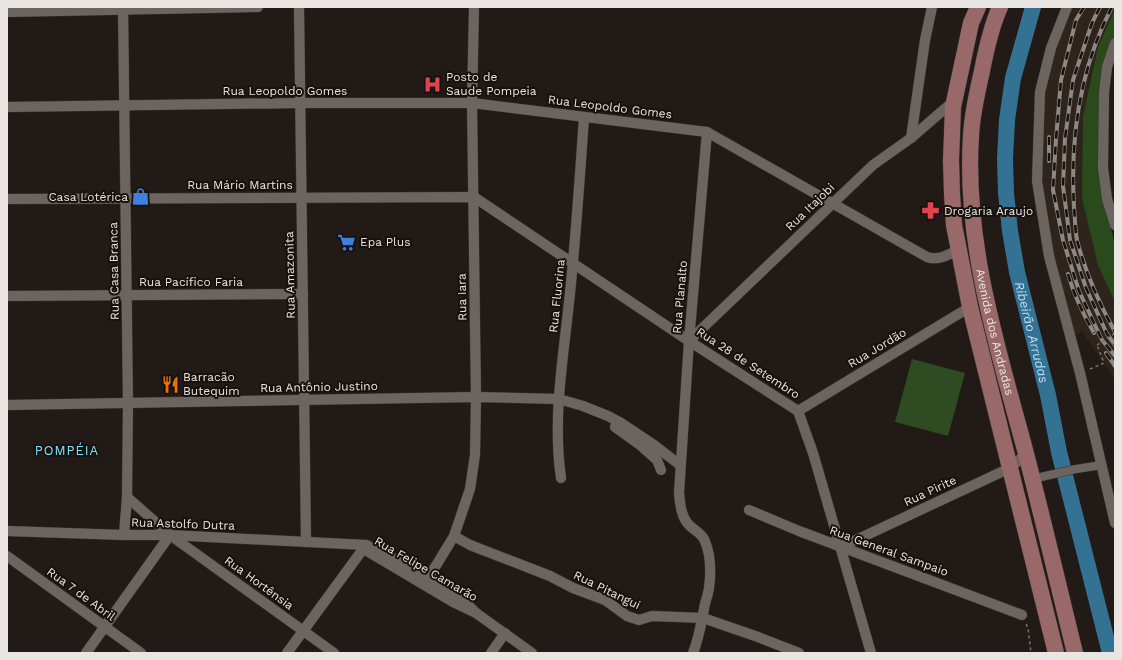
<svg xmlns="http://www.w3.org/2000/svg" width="1122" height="660" font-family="'Work Sans',sans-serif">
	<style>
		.built { fill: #2f241c }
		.green { fill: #2e4b21 }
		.forest { fill: #2a4a1b }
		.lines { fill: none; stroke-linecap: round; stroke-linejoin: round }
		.river { stroke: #347293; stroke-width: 16 }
		.pedestrian-casing { stroke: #3b3734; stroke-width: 9 }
		.minor-casing { stroke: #3b3734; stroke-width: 11 }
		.primary-casing { stroke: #3b3734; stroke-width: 17 }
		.path { stroke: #79736f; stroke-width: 1.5; stroke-dasharray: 3 3; stroke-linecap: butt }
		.pedestrian { stroke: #6c655f; stroke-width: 8 }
		.minor { stroke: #6c655f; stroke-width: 10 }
		.primary { stroke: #986968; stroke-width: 16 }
		.rail-casing { stroke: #8e8885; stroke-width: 4 }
		.rail { stroke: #17110d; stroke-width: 2.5; stroke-dasharray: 8; stroke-linecap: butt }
		.path-bridge { stroke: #79736f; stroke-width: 1.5; stroke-dasharray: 3 3; stroke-linecap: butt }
		.labels { text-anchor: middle; stroke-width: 4; stroke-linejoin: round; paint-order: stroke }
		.poi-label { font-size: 12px; fill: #e9e5e2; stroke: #17110d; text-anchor: start }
		.street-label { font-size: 12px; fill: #e9e5e2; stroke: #17110d }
		.water-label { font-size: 13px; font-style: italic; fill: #bddef2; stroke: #17110d }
		.neighbourhood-label { font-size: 13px; letter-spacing: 1px; fill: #80e3fe; stroke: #17110d }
	</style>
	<rect width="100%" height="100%" fill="#211a16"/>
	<!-- built -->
	<polygon class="built" points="1072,7 1115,7 1115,30 1094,106 1115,261 1115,379 1082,332 1069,337 1040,194 1039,106 1052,57"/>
	<!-- green -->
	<polygon class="green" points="912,359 965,373 948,436 895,422"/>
	<!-- forest -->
	<polygon class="forest" points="1115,9 1115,39 1105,66 1103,195 1115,245 1115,302 1098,265 1082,198 1083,117 1098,47"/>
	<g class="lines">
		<!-- river -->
		<path class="river" id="s1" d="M1033 7 1013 78 1007 120 1005 159 1006 193 1010 231 1017 272 1048 395 1059 452 1110 653"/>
		<defs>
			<polyline id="pedestrian" points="1032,479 1076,469 1102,465"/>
			<g id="minor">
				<polyline points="123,7 128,403 127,497 124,535"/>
				<polyline points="299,7 306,542"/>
				<polyline points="1067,7 1051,48 1040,92 1037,181 1049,256 1080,373 1115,523"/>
				<polyline points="7,12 258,7"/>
				<polyline points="1115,43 1107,67 1104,92 1103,168 1107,199 1115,225"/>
				<path d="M7 107 301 103H472L707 132 927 257C938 261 948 255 958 250"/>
				<polyline points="911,138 925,40 932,7"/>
				<polyline points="7,199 474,197 689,341 798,411 813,453 871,653"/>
				<polyline points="7,296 303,294"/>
				<polyline points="689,341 873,165 911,138 955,100"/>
				<polyline points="7,405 476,397 559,399 583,406 608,416 621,423 654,445 680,465"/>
				<polyline points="798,411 970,307"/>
				<polyline points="615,427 640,445 657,460 661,470"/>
				<path d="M561 478C552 417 564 354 570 293 576 235 580 176 584 117"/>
				<polyline points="127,497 170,535 334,653"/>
				<polyline points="749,510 799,531 1022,615"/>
				<polyline points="7,531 124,535 170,535 366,545 429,576 458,595 476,613"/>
				<polyline points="454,536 470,545 550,576 573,588 605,600 627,616 639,620 652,616 703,618 758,637 799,653"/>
				<polyline points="841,547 1010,468 1026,454"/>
				<polyline points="367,551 453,602 476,613 532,653"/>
				<polyline points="7,556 141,653"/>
				<polyline points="429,576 437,564 454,536 470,489 475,455 476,397 472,103 474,7"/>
				<polyline points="86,653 170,535"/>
				<polyline points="287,653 366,545"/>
				<polyline points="491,653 505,633"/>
				<path d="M693 653C699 638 701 624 704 609 705 602 708 595 709 588 711 573 711 554 704 539 700 532 694 530 689 525 681 517 680 503 679 493L689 341 707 132"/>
			</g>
			<g id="primary">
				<polyline points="978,7 971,23 953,107 951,160 952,194 954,225 970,307 1056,653"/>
				<path id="s2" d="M1000 7C991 27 986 50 982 71 977 93 972 114 971 136 964 242 997 346 1024 446 1042 515 1058 584 1075 653"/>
			</g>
		</defs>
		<!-- pedestrian casing -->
		<use href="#pedestrian" class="pedestrian-casing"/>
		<!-- minor casing -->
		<use href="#minor" class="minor-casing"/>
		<!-- primary casing -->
		<use href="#primary" class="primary-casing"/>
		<!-- path -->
		<g class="path">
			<polyline points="1090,369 1104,363 1097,345"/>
			<polyline points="1026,624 1028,628 1031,653"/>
		</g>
		<!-- pedestrian -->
		<use href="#pedestrian" class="pedestrian"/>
		<!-- minor -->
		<use href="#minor" class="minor"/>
		<!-- primary -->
		<use href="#primary" class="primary"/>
		<defs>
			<g id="rail">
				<polyline points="1084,7 1076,20 1061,80 1056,139 1053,190 1063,240 1079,291 1102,340 1115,356"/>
				<polyline points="1100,7 1092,23 1073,80 1065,138 1063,186 1070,240 1086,288 1107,334 1115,345"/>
				<path d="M1112 7C1080 68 1070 139 1074 207 1075 217 1075 230 1077 240 1085 272 1099 303 1115 332"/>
				<polyline points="1049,137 1049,161"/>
				<path d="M1068 274C1074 295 1083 314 1094 333"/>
				<polyline points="1106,353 1115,366"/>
			</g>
		</defs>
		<!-- rail casing -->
		<use href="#rail" class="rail-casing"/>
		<!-- rail -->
		<use href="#rail" class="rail"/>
		<!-- path-bridge -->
		<polyline class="path-bridge" points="1097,345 1115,333"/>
	</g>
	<!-- icons -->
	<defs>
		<symbol id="hospital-bare" viewBox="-9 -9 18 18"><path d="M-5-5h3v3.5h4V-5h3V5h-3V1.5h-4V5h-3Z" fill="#e0444e" stroke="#17110d" stroke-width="2.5" paint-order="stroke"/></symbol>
		<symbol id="shop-bare" viewBox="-9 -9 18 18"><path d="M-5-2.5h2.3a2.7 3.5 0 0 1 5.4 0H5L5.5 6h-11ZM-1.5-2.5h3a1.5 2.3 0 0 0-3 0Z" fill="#3f7fe0" stroke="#17110d" stroke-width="2.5" paint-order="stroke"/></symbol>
		<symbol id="pharmacy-bare" viewBox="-9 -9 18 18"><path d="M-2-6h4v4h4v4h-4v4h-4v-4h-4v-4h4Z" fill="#e0444e" stroke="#17110d" stroke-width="2.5" paint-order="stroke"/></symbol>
		<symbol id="supermarket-bare" viewBox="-9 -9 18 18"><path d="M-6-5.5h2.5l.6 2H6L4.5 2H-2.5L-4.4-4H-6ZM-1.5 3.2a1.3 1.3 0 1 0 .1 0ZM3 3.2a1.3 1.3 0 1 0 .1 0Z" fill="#3f7fe0" stroke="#17110d" stroke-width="2.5" paint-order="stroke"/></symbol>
		<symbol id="restaurant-bare" viewBox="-9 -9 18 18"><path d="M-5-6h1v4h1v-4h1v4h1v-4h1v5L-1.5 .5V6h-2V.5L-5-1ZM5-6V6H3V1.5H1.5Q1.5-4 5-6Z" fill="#e8710a" stroke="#17110d" stroke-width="2.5" paint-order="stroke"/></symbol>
	</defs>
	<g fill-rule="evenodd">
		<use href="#hospital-bare" x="420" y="72" width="25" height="25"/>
		<use href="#shop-bare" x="128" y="184" width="25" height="25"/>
		<use href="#pharmacy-bare" x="918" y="198" width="25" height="25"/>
		<use href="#supermarket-bare" x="334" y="230" width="25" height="25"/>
		<use href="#restaurant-bare" x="158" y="372" width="25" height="25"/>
	</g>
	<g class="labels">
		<!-- poi labels -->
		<g class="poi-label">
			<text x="446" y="81">Posto de<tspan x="446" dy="14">Saude Pompeia</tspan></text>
			<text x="128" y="201" text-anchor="end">Casa Lotérica</text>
			<text x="944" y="215">Drogaria Araujo</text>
			<text x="360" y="246">Epa Plus</text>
			<text x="183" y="381">Barracão<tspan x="183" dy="14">Butequim</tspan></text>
		</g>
		<!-- street labels -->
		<g class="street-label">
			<text x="285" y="95">Rua Leopoldo Gomes</text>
			<text transform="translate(610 107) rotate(7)" y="4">Rua Leopoldo Gomes</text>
			<text x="240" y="189">Rua Mário Martins</text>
			<text transform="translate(810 207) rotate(-44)" y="4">Rua Itajobi</text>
			<text transform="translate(114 271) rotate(-91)" y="4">Rua Casa Branca</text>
			<text transform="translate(290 275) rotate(-91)" y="4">Rua Amazonita</text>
			<text x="191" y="286">Rua Pacífico Faria</text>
			<text transform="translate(557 296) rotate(-84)" y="4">Rua Fluorina</text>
			<text transform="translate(462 297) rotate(-91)" y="4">Rua Iara</text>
			<text transform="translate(680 297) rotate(-85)" y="4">Rua Planalto</text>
			<text dy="4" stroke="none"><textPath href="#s2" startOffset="331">Avenida dos Andradas</textPath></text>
			<text transform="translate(877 348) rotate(-31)" y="4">Rua Jordão</text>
			<text transform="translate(748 363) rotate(33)" y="4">Rua 28 de Setembro</text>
			<text transform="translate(319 387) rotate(-1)" y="4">Rua Antônio Justino</text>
			<text transform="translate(930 491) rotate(-25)" y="4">Rua Pirite</text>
			<text transform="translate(183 524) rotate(2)" y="4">Rua Astolfo Dutra</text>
			<text transform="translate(889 551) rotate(20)" y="4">Rua General Sampaio</text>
			<text transform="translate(426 569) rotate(30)" y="4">Rua Felipe Camarão</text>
			<text transform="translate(259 583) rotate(36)" y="4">Rua Hortênsia</text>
			<text transform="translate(607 590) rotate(26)" y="4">Rua Pitangui</text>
			<text transform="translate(81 594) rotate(36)" y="4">Rua 7 de Abril</text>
		</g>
		<!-- water labels -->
		<g class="water-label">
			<text dy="5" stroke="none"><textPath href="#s1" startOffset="331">Ribeirão Arrudas</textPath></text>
		</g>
		<!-- neighbourhood labels -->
		<g class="neighbourhood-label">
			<text x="67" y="455">POMPÉIA</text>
		</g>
	</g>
	<!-- border -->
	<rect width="1122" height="660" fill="none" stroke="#e9e5e2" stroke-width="16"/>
</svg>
